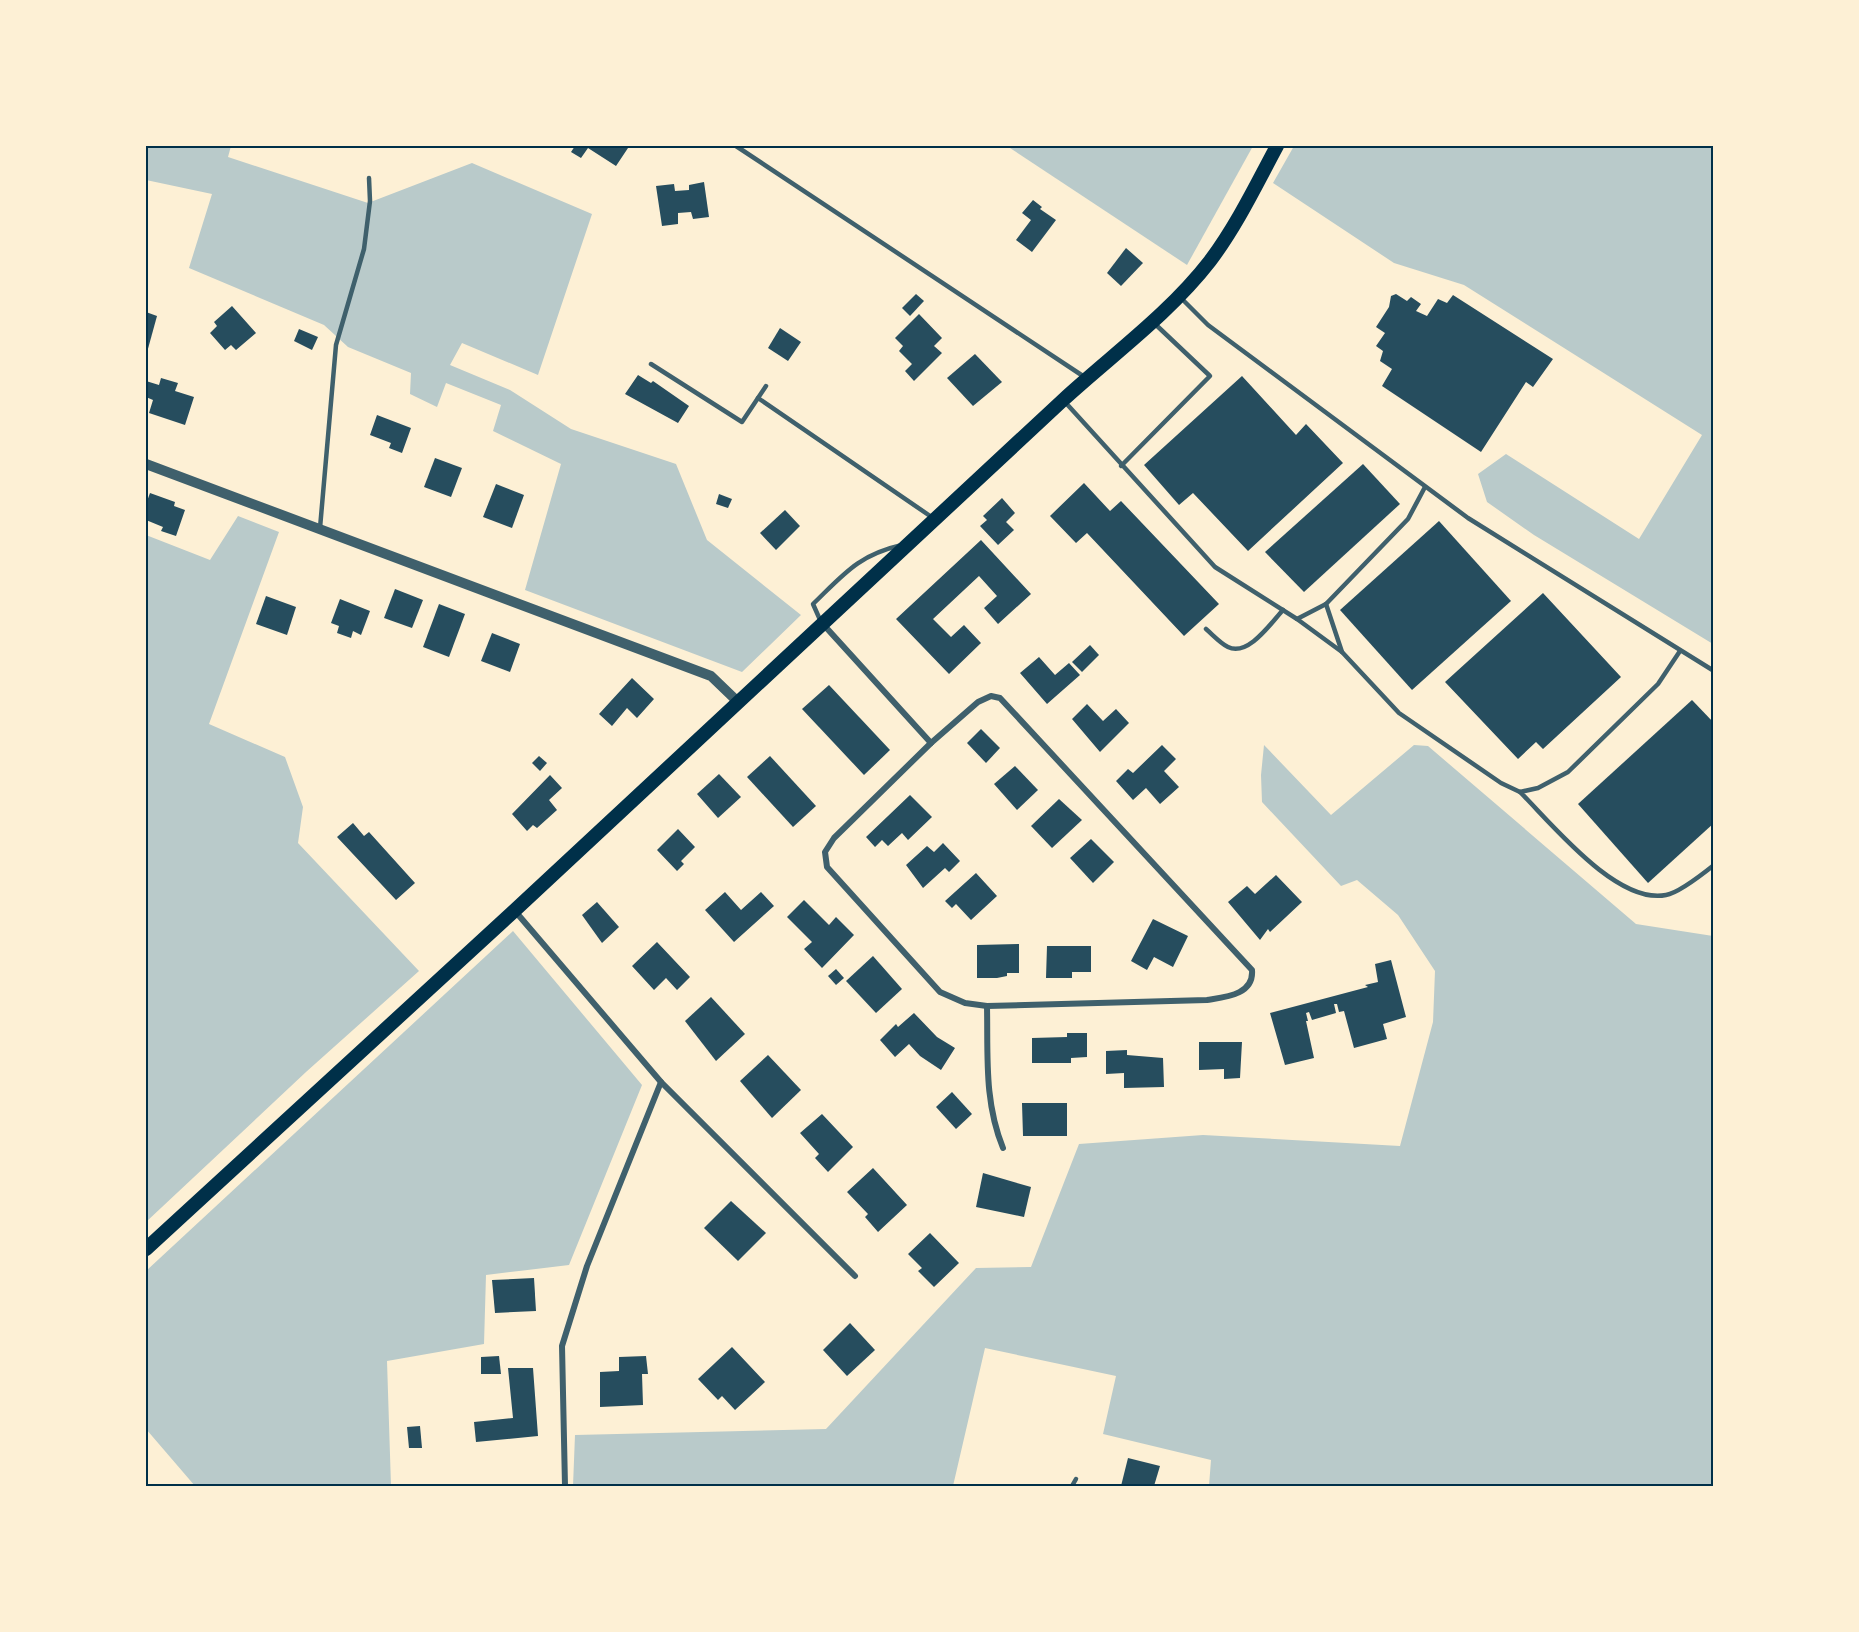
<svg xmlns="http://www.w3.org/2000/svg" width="1859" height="1632" font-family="Arial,sans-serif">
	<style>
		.green { fill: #b9caca }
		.building { fill: #264d5e }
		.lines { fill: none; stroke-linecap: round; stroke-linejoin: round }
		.service { stroke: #3f606c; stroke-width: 4.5 }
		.minor { stroke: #3f606c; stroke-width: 6 }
		.tertiary { stroke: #3f606c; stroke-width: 10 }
		.primary { stroke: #003049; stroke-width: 14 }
		.neatline { fill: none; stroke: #003049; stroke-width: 2 }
	</style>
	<rect width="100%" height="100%" fill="#fdf0d5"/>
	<!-- green -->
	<g class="green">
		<polygon points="146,146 231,146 228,157 368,203 472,163 592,214 538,375 462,343 450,365 510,390 571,429 676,464 707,540 801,615 742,672 525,590 561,464 493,431 501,405 446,383 437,407 410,394 411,373 348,347 324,325 189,268 212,194 146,180"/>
		<polygon points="1007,146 1253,146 1187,265"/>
		<polygon points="1294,146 1713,146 1713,644 1534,535 1487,502 1478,474 1506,454 1639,539 1702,435 1464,285 1394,263 1273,183"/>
		<polygon points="238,516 279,532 209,724 285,757 303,807 298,843 419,971 306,1072 146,1222 146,535 210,560"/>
		<polygon points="1264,745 1331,815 1414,745 1428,746 1636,924 1713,936 1713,1486 1209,1486 1211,1460 1103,1434 1116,1376 985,1348 953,1486 573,1486 575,1435 826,1429 976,1268 1031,1267 1079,1144 1203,1135 1400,1146 1433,1022 1435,971 1398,915 1357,880 1341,886 1262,802 1261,775"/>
		<polygon points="513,931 642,1085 569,1265 486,1275 484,1344 387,1361 391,1486 195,1486 146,1429 146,1271"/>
	</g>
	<!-- building -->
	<g class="building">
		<polygon points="575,146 625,146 628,148 616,166 588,148 581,158 571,152"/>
		<polygon points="704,182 709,217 693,219 691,212 678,213 678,224 662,226 656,186 674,184 675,191 689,190 689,185"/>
		<polygon points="1033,200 1042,207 1040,209 1056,220 1032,252 1016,240 1031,220 1022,213"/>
		<polygon points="1126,248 1143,263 1121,286 1107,273"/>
		<polygon points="916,294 924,301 910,316 902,308"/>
		<polygon points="1396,294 1407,301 1411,297 1421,304 1416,311 1427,316 1438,299 1447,303 1453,295 1553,359 1533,387 1526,382 1481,452 1382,386 1392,369 1380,361 1383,351 1376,346 1385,333 1376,327 1389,307 1391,296"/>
		<polygon points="232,306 256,333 236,350 231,345 225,350 210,333 217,326 214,322"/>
		<polygon points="146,312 157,316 146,356"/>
		<polygon points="919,314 942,338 934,346 942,353 914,381 905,371 912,364 899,351 903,346 895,338"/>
		<polygon points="780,328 801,342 788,361 768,348"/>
		<polygon points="299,329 318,337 312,350 294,341"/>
		<polygon points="975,354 1002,382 973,406 947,378"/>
		<polygon points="638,375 651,383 653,381 689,406 678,423 625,394"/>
		<polygon points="1242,376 1296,435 1306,424 1343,463 1248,551 1193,493 1179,505 1144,465"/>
		<polygon points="161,378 178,383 175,391 194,397 185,425 149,413 153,400 146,397 146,381 159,385"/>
		<polygon points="377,415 411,428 402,453 389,448 391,443 370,435"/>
		<polygon points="435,458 462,468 451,497 424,487"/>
		<polygon points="1363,464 1400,504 1304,592 1265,552"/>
		<polygon points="1084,483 1110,511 1121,501 1219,604 1184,636 1087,533 1076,543 1050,516"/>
		<polygon points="496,484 524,495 512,528 483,517"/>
		<polygon points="150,493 175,502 174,506 185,510 176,536 161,531 163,527 146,520 146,504"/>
		<polygon points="719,494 732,499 728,508 716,504"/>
		<polygon points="1002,498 1015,513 1006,522 1014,530 998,545 980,526 987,520 983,516"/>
		<polygon points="785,510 800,526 776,550 760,533"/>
		<polygon points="1439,521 1511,601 1412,690 1340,610"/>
		<polygon points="981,540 1031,594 998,624 984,608 997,596 979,576 933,619 951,637 964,625 981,643 949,674 896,619"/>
		<polygon points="395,589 423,600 412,628 384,618"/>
		<polygon points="1543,593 1621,677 1543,749 1536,742 1518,759 1445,682"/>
		<polygon points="266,596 296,607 287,635 256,624"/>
		<polygon points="340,599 370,611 361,635 353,631 351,638 337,633 339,626 331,623"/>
		<polygon points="439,604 465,614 449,657 423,647"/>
		<polygon points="492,633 520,644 510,672 481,661"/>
		<polygon points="1090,645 1099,655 1082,672 1072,662"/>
		<polygon points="1039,657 1055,675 1069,663 1080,675 1047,704 1020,673"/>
		<polygon points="632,678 654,699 637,718 627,708 612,726 599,714"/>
		<polygon points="829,685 890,750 864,775 802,709"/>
		<polygon points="1692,700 1714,723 1714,823 1648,883 1578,804"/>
		<polygon points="1087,704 1103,721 1116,709 1129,723 1100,752 1072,719"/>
		<polygon points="981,729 1000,748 986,763 967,743"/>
		<polygon points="1162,745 1176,759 1164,771 1179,787 1160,804 1146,788 1133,800 1116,781 1128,769 1133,773"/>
		<polygon points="539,756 547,763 540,771 532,763"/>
		<polygon points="770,756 816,806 793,827 747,777"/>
		<polygon points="1015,766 1038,790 1017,810 994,784"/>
		<polygon points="719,774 741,797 718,818 697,794"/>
		<polygon points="550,775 562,788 549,800 557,810 537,828 533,825 527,831 512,814"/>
		<polygon points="910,795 932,817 908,840 902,833 888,846 882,840 875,847 866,837"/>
		<polygon points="1059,799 1082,820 1052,848 1031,826"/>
		<polygon points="353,823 364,836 369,832 415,883 396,900 337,837"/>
		<polygon points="678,829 695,847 681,861 684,864 677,871 657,850"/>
		<polygon points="1091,839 1114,862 1093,883 1070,858"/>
		<polygon points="943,843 960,861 949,872 945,868 923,888 906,865 927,846 934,852"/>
		<polygon points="976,873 997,896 971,920 956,904 952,908 945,901"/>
		<polygon points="1276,875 1302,902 1270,932 1268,929 1260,940 1228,902 1247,886 1255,894"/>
		<polygon points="725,892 741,910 761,892 774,906 734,942 705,910"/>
		<polygon points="804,900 829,925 836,917 854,935 822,968 804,949 812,942 787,917"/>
		<polygon points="597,902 619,927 602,943 582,915"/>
		<polygon points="1153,919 1188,936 1173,967 1154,957 1147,970 1131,961"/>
		<polygon points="657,942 690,977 677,990 666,978 654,990 632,966"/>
		<polygon points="1019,944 1019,973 1007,973 1007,976 997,978 977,978 977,945"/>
		<polygon points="1047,946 1091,946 1091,972 1072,972 1072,978 1046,978"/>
		<polygon points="873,956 902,989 876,1013 846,981"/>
		<polygon points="1391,960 1406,1017 1383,1024 1387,1039 1354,1048 1344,1011 1339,1012 1337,1004 1334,1004 1336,1013 1312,1020 1309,1012 1306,1013 1308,1021 1306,1021 1314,1058 1285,1065 1270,1013 1368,987 1365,985 1378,982 1375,964"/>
		<polygon points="836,969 844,978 836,985 828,976"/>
		<polygon points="711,997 745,1034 716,1061 685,1021"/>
		<polygon points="914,1013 937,1037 955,1048 941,1070 920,1056 909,1044 895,1057 880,1040 896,1024 898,1027"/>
		<polygon points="1067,1033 1087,1033 1087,1057 1071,1058 1071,1063 1032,1063 1032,1038 1067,1037"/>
		<polygon points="1199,1042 1242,1042 1240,1078 1224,1079 1224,1069 1199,1070"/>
		<polygon points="1127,1050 1127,1055 1163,1058 1164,1087 1124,1088 1124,1073 1106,1074 1106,1051"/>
		<polygon points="768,1055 801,1090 772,1118 740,1081"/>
		<polygon points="952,1092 972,1114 956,1129 936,1107"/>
		<polygon points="1022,1103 1067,1103 1067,1136 1023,1136"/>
		<polygon points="822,1114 853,1147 828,1172 815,1158 819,1154 800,1133"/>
		<polygon points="873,1168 907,1205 878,1232 865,1217 868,1214 847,1192"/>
		<polygon points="983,1173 1031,1187 1024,1217 976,1207"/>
		<polygon points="731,1201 766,1233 738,1261 704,1228"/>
		<polygon points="930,1233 959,1263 934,1287 918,1271 922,1268 908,1254"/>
		<polygon points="534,1278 536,1311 495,1313 492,1280"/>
		<polygon points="850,1323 875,1350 847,1376 823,1350"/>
		<polygon points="732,1347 765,1382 735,1410 722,1396 718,1400 698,1379"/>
		<polygon points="499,1356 501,1374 481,1374 481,1357"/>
		<polygon points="646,1356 648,1374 642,1374 643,1405 600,1407 600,1372 619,1371 619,1357"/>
		<polygon points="508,1368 533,1368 538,1436 476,1442 474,1422 513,1418"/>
		<polygon points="420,1426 422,1448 409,1448 407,1427"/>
		<polygon points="1128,1458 1160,1466 1154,1486 1121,1486"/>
	</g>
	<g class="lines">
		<!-- service -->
		<g class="service">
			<polyline points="736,146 1086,378"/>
			<polyline points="1180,297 1208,325 1468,518 1714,671"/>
			<polyline points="651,364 742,422 766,386"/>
			<polyline points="758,398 933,518"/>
			<polyline points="1065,402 1215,567 1297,619 1342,652 1399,713 1501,783 1520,792 1538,788 1568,772 1658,684 1680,651"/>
			<polyline points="1121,466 1210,376 1154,323"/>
			<polyline points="320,528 336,345 364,249 370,201 369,178"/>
			<polyline points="1326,604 1342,652"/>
			<polyline points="1297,619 1326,604 1408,519 1425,487"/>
			<path d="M821 622 813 604C844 574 858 555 902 545"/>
			<path d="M1206 629C1213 635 1220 643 1228 647 1248 657 1271 623 1283 610"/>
			<path d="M1520 792C1552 824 1617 905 1666 895 1678 893 1704 873 1714 865"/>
			<polyline points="1072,1486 1076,1479"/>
		</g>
		<!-- minor -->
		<g class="minor">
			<polyline points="822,623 931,743"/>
			<path d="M991 696 1000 698 1252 970C1254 995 1225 997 1207 1000L987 1006 965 1003 940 992 827 867 825 852 834 838 931 743 978 702Z"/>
			<polyline points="515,911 661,1082 855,1276"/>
			<path d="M987 1006C988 1056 984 1101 1003 1148"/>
			<polyline points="565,1486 562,1346 587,1266 661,1082"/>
		</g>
		<!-- tertiary -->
		<polyline class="tertiary" points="146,464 711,676 737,701"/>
		<!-- primary -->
		<path class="primary" d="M146 1249 514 911 1063 400C1112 355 1169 314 1210 261 1237 225 1256 185 1277 146"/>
	</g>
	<!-- border -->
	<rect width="1859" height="1632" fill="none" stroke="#fdf0d5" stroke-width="294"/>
	<rect x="147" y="147" width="1565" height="1338" class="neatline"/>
</svg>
